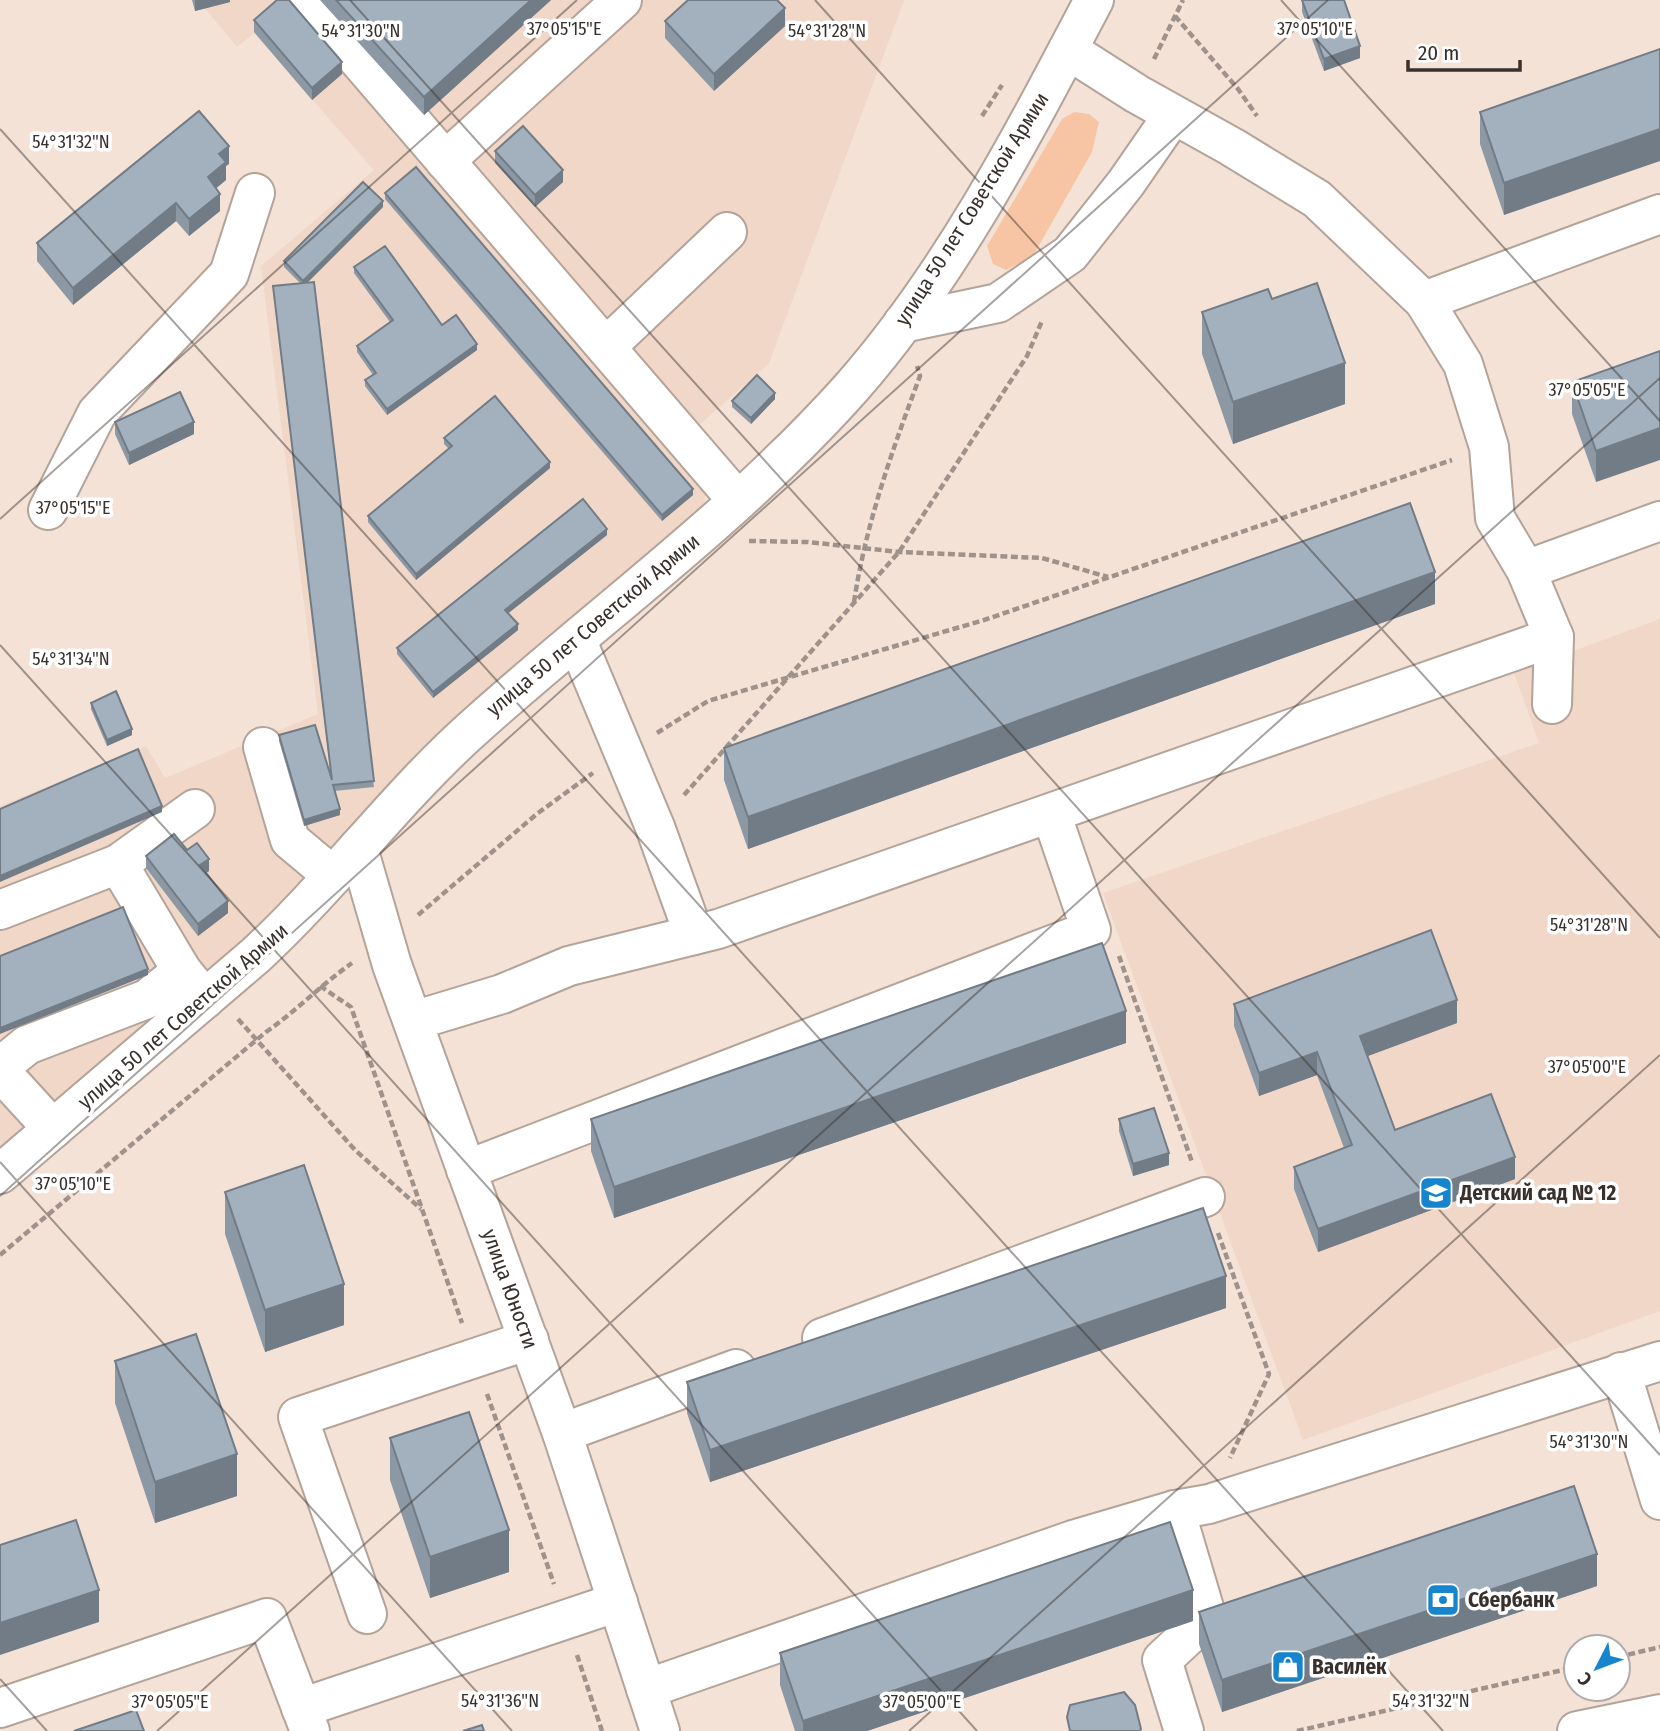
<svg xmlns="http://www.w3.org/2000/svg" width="1660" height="1731" font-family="'Fira Sans Condensed',sans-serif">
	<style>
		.built { fill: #f0d7c7 }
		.green { fill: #f7c5a4 }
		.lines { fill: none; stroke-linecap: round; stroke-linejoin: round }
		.minor-casing { stroke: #b4a398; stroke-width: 42 }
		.path { stroke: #9f928a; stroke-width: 4.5; stroke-dasharray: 7 3.5; stroke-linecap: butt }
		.minor { stroke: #fff; stroke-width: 38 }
		.wall { fill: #8c98a4 }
		.shaded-wall { fill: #727c86 }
		.building { fill: #a3b1bf; stroke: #727c86; stroke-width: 2 }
		.ticks { fill: none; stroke: #37302c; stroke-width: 2; stroke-opacity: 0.45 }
		.labels { text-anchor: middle; stroke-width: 7; stroke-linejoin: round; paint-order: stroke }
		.street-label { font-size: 21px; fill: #37302c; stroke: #fff }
		.poi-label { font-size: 21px; font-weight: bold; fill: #37302c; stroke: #fff; text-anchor: start }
		.ticks-label { font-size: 18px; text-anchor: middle; fill: #37302c; stroke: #fff; stroke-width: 7; stroke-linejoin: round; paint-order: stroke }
	</style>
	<rect width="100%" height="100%" fill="#f4e2d7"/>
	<!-- built -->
	<g class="built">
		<polygon points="198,0 904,0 769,363 676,446 707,481 704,506 271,925 0,1154 0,806 146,746 165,778 318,714 261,266 374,170 254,33 237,47"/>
		<polygon points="1660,619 1660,1311 1303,1440 1103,893 1539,743 1514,673"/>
	</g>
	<!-- green -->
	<polygon class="green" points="1074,112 1089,114 1099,122 1092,152 1033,256 1006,270 993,264 987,246 1062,119"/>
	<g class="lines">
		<defs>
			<g id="minor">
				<polyline points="307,0 738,501"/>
				<polyline points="1068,50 1137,94 1232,147 1317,199 1424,301 1463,364 1489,447 1495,518 1526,570 1554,637 1552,704"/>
				<polyline points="445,161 622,0"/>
				<polyline points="1424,301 1660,214"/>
				<polyline points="903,323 998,303 1070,254 1126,183 1173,115"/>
				<polyline points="606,347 727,232"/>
				<polyline points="48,510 97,413 229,274 255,193"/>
				<polyline points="1526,570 1660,521"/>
				<polyline points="577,641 655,827 694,935"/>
				<polyline points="263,747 290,840 333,876"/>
				<polyline points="358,848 392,965 562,1433 660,1731"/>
				<polyline points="118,864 195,809"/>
				<polyline points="0,910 118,864 182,971 205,999"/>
				<polyline points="413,1021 502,994 569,966 718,929 1554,637"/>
				<polyline points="0,1067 27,1045 147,999 182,971"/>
				<polyline points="0,1071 53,1129"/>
				<polyline points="466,1170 1091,930 1051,813"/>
				<path d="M0 1174 256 955C335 882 398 794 479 723 604 611 740 513 852 387 952 273 1024 133 1094 0"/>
				<polyline points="822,1338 1205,1197"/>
				<polyline points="1621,1372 1660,1500"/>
				<polyline points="562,1433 736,1369"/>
				<polyline points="1175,1510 1207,1618 1162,1660 1184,1731"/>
				<polyline points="367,1614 298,1417 529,1340"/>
				<polyline points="646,1689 1073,1540 1175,1510 1209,1504 1660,1361"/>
				<polyline points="0,1708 267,1618 310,1731"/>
				<polyline points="301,1708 618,1602"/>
				<polyline points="1577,1731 1660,1714"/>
			</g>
		</defs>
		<!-- minor casing -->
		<use href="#minor" class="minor-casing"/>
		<!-- path -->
		<g class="path">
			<polyline points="1175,16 1238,89 1257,116"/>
			<polyline points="1154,59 1183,0"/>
			<polyline points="982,116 1002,85"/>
			<polyline points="749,541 808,542 899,552 1042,558 1108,577"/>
			<path d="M854 602C866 523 892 451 920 376L917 366"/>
			<polyline points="657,733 708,701 984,620 1452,460"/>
			<polyline points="684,795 899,552 1027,356 1042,321"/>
			<polyline points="418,915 538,813 593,773"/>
			<polyline points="1119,956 1192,1162"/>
			<polyline points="320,986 351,1007 462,1323"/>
			<polyline points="238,1019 355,1150 421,1209"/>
			<polyline points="1218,1233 1269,1374 1230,1458"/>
			<path d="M0 1255 266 1032C296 1011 321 985 352 963"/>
			<polyline points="487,1394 554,1584"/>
			<polyline points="577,1655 602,1731"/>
			<polyline points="1618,1657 1660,1647"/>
			<polyline points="1297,1731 1576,1667"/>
		</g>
		<!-- minor -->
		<use href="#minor" class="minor"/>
	</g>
	<!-- wall -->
	<g class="wall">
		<polygon points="192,0 230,0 230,2 195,11"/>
		<polygon points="320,0 551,0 424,115"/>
		<polygon points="1302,0 1360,58 1324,71 1302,12"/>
		<polygon points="254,20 342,74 312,100 254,32"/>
		<polygon points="665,21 785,26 714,91 665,38"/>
		<polygon points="1660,49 1504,215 1480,144 1480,112"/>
		<polygon points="495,151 563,182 535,207 495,163"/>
		<polygon points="229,164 226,166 226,180 216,188 220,211 189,236 176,221 73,305 37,261 37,243"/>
		<polygon points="385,193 693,495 662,521 385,199"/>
		<polygon points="383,207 308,282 374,787 334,791 340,815 304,826 279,741 279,735 331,777 273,286 300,283 284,267 284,261"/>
		<polygon points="354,267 477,350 387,415 365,386 365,380 373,375 357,352 357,346 390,322 354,273"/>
		<polygon points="1272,299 1345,404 1233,444 1202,354 1202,312"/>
		<polygon points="1660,351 1596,482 1572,414 1572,382"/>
		<polygon points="775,399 751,424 732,407 732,401"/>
		<polygon points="115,422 194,434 129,465 115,434"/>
		<polygon points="444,438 550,468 416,580 368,522 368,516 449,449 444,444"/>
		<polygon points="607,535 508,613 518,630 433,698 397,654 397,648"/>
		<polygon points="1435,604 748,849 724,780 724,748"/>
		<polygon points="91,703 132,735 107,746 91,709"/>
		<polygon points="187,850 209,871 206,873 228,913 198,936 146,868 146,856"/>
		<polygon points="1234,1004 1457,1023 1367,1056 1395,1130 1515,1179 1318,1252 1294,1189 1294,1167 1344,1148 1317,1075 1259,1096 1234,1026"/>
		<polygon points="1126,1043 614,1218 591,1151 591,1119"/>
		<polygon points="1119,1119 1169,1165 1133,1176 1119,1131"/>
		<polygon points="225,1192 344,1325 265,1352 225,1234"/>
		<polygon points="1226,1308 710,1482 687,1413 687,1382"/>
		<polygon points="115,1361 237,1496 155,1523 115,1403"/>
		<polygon points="390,1438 509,1572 430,1598 390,1480"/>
		<polygon points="1597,1586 1222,1712 1199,1644 1199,1612"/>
		<polygon points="1193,1621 867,1731 795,1731 780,1685 780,1653"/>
	</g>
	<!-- shaded-wall -->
	<g class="shaded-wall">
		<polygon points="195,0 230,0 230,2 195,11"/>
		<polygon points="531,0 551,0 424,115 424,97"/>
		<polygon points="785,8 785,26 714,91 714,74"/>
		<polygon points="1360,46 1360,58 1324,71 1324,59"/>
		<polygon points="342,62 342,74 312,100 312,88"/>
		<polygon points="1660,129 1660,161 1504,215 1504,183"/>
		<polygon points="229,146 229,164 226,166 226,180 208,195 208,177 219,154"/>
		<polygon points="563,170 563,182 535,207 535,195"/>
		<polygon points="220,194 220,211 189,236 189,219"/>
		<polygon points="383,201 383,207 303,287 303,281"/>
		<polygon points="176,203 176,221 73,305 73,288"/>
		<polygon points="477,344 477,350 387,415 387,409"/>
		<polygon points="1345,363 1345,404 1233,444 1233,402"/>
		<polygon points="775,393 775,399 751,424 751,418"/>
		<polygon points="194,422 194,434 129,465 129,453"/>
		<polygon points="1660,428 1660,460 1596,482 1596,451"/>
		<polygon points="550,462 550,468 416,580 416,574"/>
		<polygon points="693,489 693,495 662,521 662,515"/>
		<polygon points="607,529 607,535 505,616 505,610"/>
		<polygon points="1435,572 1435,604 748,849 748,817"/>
		<polygon points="518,624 518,630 433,698 433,692"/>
		<polygon points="132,729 132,735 107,746 107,740"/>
		<polygon points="162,806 162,812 0,882 0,876"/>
		<polygon points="340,809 340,815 304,826 304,820"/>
		<polygon points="209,859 209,871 200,877 200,865"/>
		<polygon points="228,901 228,913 198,936 198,924"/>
		<polygon points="148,969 148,975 0,1034 0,1028"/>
		<polygon points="1457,1000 1457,1023 1360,1059 1360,1036"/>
		<polygon points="1126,1011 1126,1043 614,1218 614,1187"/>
		<polygon points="1317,1052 1317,1075 1259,1096 1259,1073"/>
		<polygon points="1169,1153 1169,1165 1133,1176 1133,1164"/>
		<polygon points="1515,1157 1515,1179 1318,1252 1318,1229"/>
		<polygon points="1226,1276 1226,1308 710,1482 710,1450"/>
		<polygon points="344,1284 344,1325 265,1352 265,1310"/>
		<polygon points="237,1454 237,1496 155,1523 155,1482"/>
		<polygon points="509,1530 509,1572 430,1598 430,1557"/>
		<polygon points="1597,1554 1597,1586 1222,1712 1222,1680"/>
		<polygon points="99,1590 99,1622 0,1655 0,1623"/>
		<polygon points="1193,1590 1193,1621 867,1731 803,1731 803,1721"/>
	</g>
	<!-- building -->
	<g class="building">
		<polygon points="277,0 289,0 342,62 312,88 254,20"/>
		<polygon points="336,0 531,0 424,97"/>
		<polygon points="688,0 777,0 785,8 714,74 665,21"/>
		<polygon points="1302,0 1344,0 1360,46 1324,59"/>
		<polygon points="1660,49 1660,129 1504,183 1480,112"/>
		<polygon points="199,111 229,146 219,154 226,162 208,177 220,194 189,219 176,203 73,288 37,243"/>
		<polygon points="523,126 563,170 535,195 495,151"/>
		<polygon points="416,167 693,489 662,515 385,193"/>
		<polygon points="363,182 383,201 303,281 284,261"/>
		<polygon points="385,246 442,325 456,315 477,344 387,409 365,380 376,373 357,346 393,320 354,267"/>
		<polygon points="314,282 374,781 333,785 340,809 304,820 279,735 315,725 332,780 273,286"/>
		<polygon points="1317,283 1345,363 1233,402 1202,312 1268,289 1272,299"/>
		<polygon points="1660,351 1660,428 1596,451 1572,382"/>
		<polygon points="757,375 775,393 751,418 732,401"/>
		<polygon points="180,392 194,422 129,453 115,422"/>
		<polygon points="495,396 550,462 416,574 368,516 452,446 444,438"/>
		<polygon points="583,499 607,529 505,610 518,624 433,692 397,648"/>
		<polygon points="1410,503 1435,572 748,817 724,748"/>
		<polygon points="116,691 132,729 107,740 91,703"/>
		<polygon points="138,749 162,806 0,876 0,809"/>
		<polygon points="174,834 187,850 197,843 209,859 200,865 228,901 198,924 146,856"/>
		<polygon points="123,907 148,969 0,1028 0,956"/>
		<polygon points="1431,930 1457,1000 1360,1036 1395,1130 1491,1094 1515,1157 1318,1229 1294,1167 1352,1145 1317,1052 1259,1073 1234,1004"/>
		<polygon points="1102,943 1126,1011 614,1187 591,1119"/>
		<polygon points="1154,1108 1169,1153 1133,1164 1119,1119"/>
		<polygon points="304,1165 344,1284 265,1310 225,1192"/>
		<polygon points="1203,1208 1226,1276 710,1450 687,1382"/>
		<polygon points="196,1334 237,1454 155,1482 115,1361"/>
		<polygon points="469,1412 509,1530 430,1557 390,1438"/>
		<polygon points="1574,1486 1597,1554 1222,1680 1199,1612"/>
		<polygon points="76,1520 99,1590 0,1623 0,1545"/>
		<polygon points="1170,1522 1193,1590 803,1721 780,1653"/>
		<polygon points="1124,1692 1135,1705 1141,1729 1140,1731 1070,1731 1067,1717 1070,1705"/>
		<polygon points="136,1710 144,1731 74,1731"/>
		<polygon points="482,1725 484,1731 463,1731"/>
	</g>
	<!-- ticks -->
	<path class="ticks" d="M350 0 1660 1455M815 0 1660 938M1281 0 1660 421M0 129 1443 1731M0 519 577 0M0 645 977 1731M0 1162 512 1731M0 1196 1328 0M0 1679 47 1731M157 1731 1660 378M909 1731 1660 1055"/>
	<!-- icons -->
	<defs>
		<symbol id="school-square" viewBox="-11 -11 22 22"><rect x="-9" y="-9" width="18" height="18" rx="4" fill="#1784ce" stroke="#fff"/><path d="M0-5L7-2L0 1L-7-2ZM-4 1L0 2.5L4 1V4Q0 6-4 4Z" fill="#fff"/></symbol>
		<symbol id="bank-square" viewBox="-11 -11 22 22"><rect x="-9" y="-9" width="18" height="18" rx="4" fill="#1784ce" stroke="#fff"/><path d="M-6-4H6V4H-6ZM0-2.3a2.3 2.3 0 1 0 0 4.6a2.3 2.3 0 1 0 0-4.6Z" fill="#fff"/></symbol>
		<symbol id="shop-square" viewBox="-11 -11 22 22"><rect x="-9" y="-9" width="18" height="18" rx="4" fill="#1784ce" stroke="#fff"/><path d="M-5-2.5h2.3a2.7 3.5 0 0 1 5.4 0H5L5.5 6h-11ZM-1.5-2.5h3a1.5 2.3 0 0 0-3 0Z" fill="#fff"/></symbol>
	</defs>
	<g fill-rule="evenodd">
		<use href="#school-square" x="1417" y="1174" width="38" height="38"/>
		<use href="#bank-square" x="1424" y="1581" width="38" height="38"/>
		<use href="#shop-square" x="1269" y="1648" width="38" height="38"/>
	</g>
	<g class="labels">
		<!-- street labels -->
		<g class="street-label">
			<text transform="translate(972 209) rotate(-58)" y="7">улица 50 лет Советской Армии</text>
			<text transform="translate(593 625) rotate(-40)" y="7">улица 50 лет Советской Армии</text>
			<text transform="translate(183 1016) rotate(-41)" y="7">улица 50 лет Советской Армии</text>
			<text transform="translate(510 1289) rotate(70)" y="7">улица Юности</text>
		</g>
		<!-- poi labels -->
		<g class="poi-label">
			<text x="1460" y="1200">Детский сад № 12</text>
			<text x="1468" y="1607">Сбербанк</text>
			<text x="1312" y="1674">Василёк</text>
		</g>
	</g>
	<g class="ticks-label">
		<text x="564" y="35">37°05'15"E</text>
		<text x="1315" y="35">37°05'10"E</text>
		<text x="361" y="37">54°31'30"N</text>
		<text x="827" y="37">54°31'28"N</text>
		<text x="71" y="148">54°31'32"N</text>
		<text x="1587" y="396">37°05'05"E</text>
		<text x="73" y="514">37°05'15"E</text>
		<text x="71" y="665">54°31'34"N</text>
		<text x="1589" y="931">54°31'28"N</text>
		<text x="1587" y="1073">37°05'00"E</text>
		<text x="73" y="1190">37°05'10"E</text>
		<text x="1589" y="1448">54°31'30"N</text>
		<text x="500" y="1707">54°31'36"N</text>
		<text x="1431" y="1707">54°31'32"N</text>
		<text x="170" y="1708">37°05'05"E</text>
		<text x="922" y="1708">37°05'00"E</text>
	</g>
	<!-- north arrow -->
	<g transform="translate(1597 1668) rotate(228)"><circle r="33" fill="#ffffff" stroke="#afacab" stroke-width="2"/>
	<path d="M0-5L12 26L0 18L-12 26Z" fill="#1784ce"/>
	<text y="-10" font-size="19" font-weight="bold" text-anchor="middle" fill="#37302c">С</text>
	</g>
	<!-- scale -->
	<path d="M1408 60v10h112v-10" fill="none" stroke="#37302c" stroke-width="3.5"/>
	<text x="1418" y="60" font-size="21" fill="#37302c" stroke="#ffffff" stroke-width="5" paint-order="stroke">20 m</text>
</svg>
